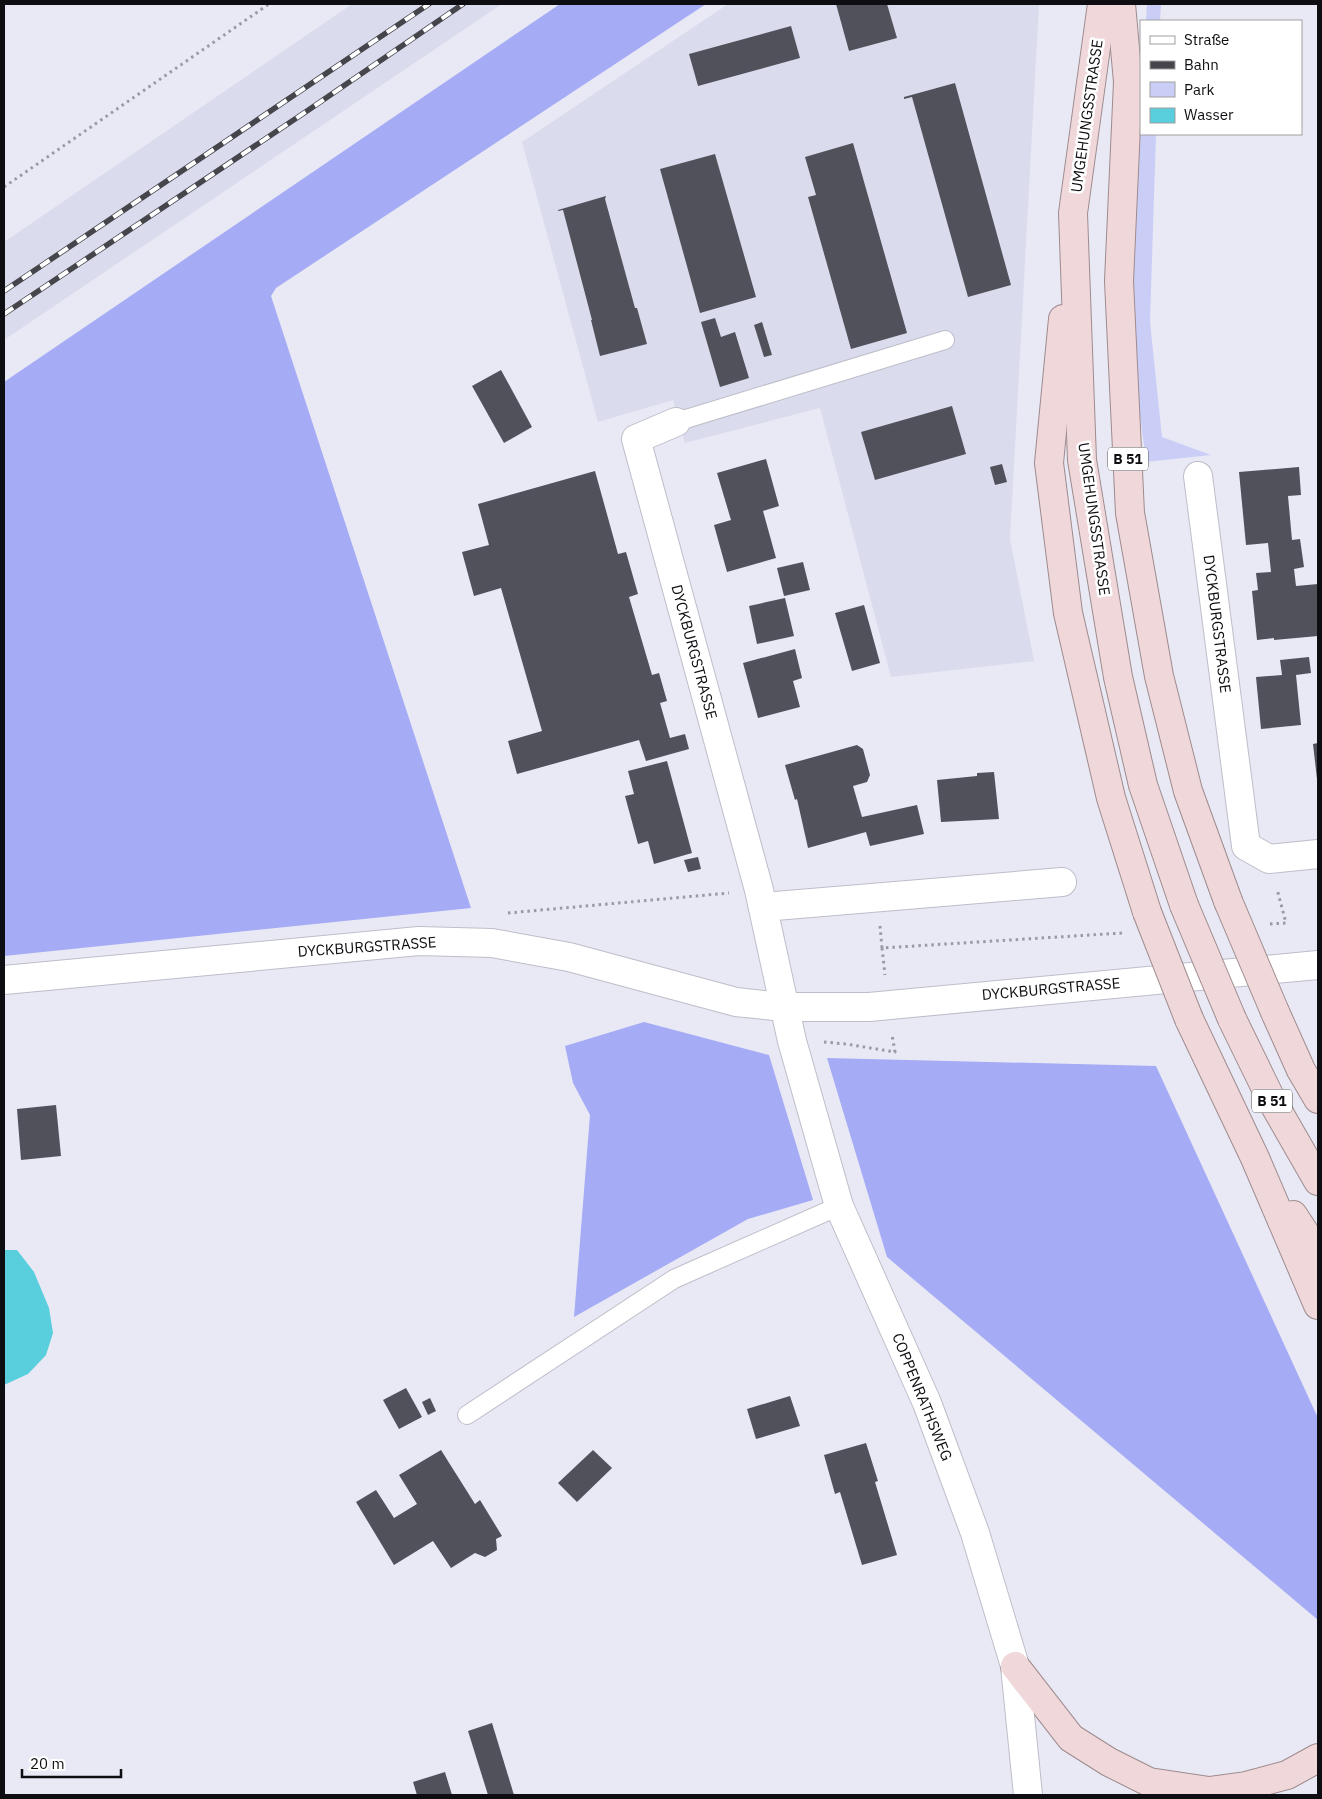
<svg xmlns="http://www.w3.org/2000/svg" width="1322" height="1799" font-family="'IBM Plex Sans',sans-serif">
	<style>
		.built { fill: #dadcee }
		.green { fill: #cacef7 }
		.forest { fill: #a6abf5 }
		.water { fill: #59cedc }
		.building { fill: #50515a }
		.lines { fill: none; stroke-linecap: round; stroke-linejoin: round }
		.service-casing { stroke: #bdbec9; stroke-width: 20 }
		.minor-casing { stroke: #bdbec9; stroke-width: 30 }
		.tertiary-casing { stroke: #bdbec9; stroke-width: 30 }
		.trunk-casing { stroke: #9e8b8e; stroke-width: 30 }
		.path { stroke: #999aa2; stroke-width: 3; stroke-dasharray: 2.5 4; stroke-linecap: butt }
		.service { stroke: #fff; stroke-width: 18 }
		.minor { stroke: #fff; stroke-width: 28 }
		.tertiary { stroke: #fff; stroke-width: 28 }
		.trunk { stroke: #f0d8da; stroke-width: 28 }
		.rail-casing { stroke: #45454b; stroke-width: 5.5 }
		.rail { stroke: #fff; stroke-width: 4; stroke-dasharray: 11; stroke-linecap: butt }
		.trunk-bridge-casing { stroke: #9e8b8e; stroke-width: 30; stroke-linecap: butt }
		.trunk-bridge { stroke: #f0d8da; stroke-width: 28 }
		.labels { text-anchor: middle; stroke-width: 5; stroke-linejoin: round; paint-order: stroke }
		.shield { fill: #fff; stroke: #565659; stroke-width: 1 }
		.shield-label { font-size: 14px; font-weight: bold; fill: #0e0e12 }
		.street-label { font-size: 15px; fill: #0e0e12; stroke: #fff }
	</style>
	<rect width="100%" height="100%" fill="#e8e9f4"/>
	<!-- built -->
	<g class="built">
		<polygon points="352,4 502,4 4,340 4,242"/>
		<polygon points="728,4 1039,4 1010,539 1034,661 891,677 820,408 685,443 673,400 598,422 522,142"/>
	</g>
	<!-- green -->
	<g class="green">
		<polygon points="1147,4 1161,4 1160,21 1146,21"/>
		<polygon points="1141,112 1141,134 1156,134 1150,322 1162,437 1211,455 1146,462 1128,320"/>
	</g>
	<!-- forest -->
	<g class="forest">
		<polygon points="560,4 706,4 276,288 271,296 471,908 4,956 4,382"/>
		<polygon points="644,1022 769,1055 813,1200 748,1219 574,1317 590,1115 573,1083 565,1046"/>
		<polygon points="827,1058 1156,1066 1318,1418 1318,1620 887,1257"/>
	</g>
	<!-- water -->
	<polygon class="water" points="4,1250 17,1250 34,1272 49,1308 53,1333 46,1355 28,1374 4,1385"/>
	<!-- building -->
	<g class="building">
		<polygon points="836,4 887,4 897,38 849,51"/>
		<polygon points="791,26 800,58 698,86 689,54"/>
		<polygon points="955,83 1011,285 968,297 912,97 904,99 904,97"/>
		<polygon points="853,143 907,333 851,349 808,197 816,195 805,157"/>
		<polygon points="715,154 756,297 700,313 660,169"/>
		<polygon points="606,196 605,199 635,308 637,308 647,344 600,356 591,320 592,320 563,210 558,211 558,210"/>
		<polygon points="715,318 721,337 735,332 749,378 720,387 701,322"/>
		<polygon points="762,322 772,355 764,357 754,325"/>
		<polygon points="501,370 532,427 504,443 472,386"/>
		<polygon points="952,406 966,454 875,480 861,432"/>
		<polygon points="766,459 779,506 763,511 776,558 727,572 714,525 731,520 717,473"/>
		<polygon points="1002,464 1007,482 995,485 990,467"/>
		<polygon points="1299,467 1301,495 1288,496 1292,540 1300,539 1304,567 1294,569 1296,586 1318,584 1318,636 1274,640 1274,638 1257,640 1252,591 1258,590 1256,573 1271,572 1268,543 1246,545 1239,472"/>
		<polygon points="595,471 618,554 626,552 638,594 629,597 652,675 659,673 667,701 660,703 670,738 685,734 689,749 646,761 639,740 517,774 508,741 542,731 501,588 474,596 462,552 489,545 478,504"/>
		<polygon points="803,562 810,590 784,596 777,568"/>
		<polygon points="785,598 794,636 757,644 749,606"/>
		<polygon points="864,605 880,663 852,671 835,613"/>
		<polygon points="795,649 802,678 793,681 800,707 758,718 743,663"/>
		<polygon points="1309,657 1311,673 1296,675 1301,725 1261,729 1256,677 1282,675 1280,660"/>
		<polygon points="1318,743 1318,778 1317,779 1313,744"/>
		<polygon points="857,745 863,749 870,775 867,782 853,786 862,817 917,805 924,834 870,846 866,832 808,848 797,799 795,800 785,765"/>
		<polygon points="667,761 692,853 654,864 648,841 638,844 625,796 634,794 628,771"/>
		<polygon points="994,772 999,819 941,822 937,780 977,776 977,773"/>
		<polygon points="698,857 701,869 688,872 684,860"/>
		<polygon points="56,1105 61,1156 21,1160 17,1109"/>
		<polygon points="406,1388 422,1417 399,1429 383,1400"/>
		<polygon points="790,1396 800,1426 756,1439 747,1409"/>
		<polygon points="430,1398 436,1411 428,1415 422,1402"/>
		<polygon points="866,1443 878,1481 875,1482 897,1555 862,1565 840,1492 835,1494 824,1455"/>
		<polygon points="441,1450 475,1504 480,1500 502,1536 496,1539 497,1550 485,1557 475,1553 451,1568 433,1541 394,1565 356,1502 376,1490 394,1518 417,1504 399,1475"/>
		<polygon points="593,1450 612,1468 577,1502 558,1483"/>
		<polygon points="492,1723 514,1795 488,1795 468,1731"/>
		<polygon points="445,1772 452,1795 417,1795 413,1782"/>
	</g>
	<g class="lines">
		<defs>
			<g id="service">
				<polyline points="676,422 945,340"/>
				<polyline points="467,1415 674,1279 839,1206"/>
			</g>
			<g id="minor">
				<polyline points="676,422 636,439 759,890 792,1041 839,1206 927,1403 975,1533 1015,1666 1028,1795"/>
				<polyline points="1198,476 1246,846 1269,859 1318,854"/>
				<polyline points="763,907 1062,882"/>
			</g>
			<polyline id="tertiary" points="4,980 419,941 492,943 569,957 736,1002 783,1007 869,1007 1318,965"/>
			<g id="trunk">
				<polyline points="1102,4 1073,213 1082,460 1118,677 1143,785 1184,905"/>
				<polyline points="1121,4 1128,82 1119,281 1130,513 1159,676 1188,791 1228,901"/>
				<polyline points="1063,319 1049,463 1068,613 1111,798 1147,912"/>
				<polyline points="1275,1012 1301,1070 1318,1099"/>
				<polyline points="1189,1019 1255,1158 1318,1305"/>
				<polyline points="1232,1019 1271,1099 1318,1181"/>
				<polyline points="1293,1215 1318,1253"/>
				<polyline points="1015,1666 1071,1738 1109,1762 1149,1782 1209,1791 1246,1786 1287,1775 1318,1758"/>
			</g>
		</defs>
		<!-- service casing -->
		<use href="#service" class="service-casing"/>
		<!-- minor casing -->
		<use href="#minor" class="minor-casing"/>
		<!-- tertiary casing -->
		<use href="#tertiary" class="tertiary-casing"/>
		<!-- trunk casing -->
		<use href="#trunk" class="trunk-casing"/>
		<!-- path -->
		<g class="path">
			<polyline points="4,187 269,4"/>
			<polyline points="508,913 729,893"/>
			<polyline points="1270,924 1286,923 1277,889"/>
			<polyline points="880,926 882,948 1122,933"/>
			<polyline points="882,948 885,975"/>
			<polyline points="824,1042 846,1044 895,1052 892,1035"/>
		</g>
		<!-- service -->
		<use href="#service" class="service"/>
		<!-- minor -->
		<use href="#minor" class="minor"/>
		<!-- tertiary -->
		<use href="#tertiary" class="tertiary"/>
		<!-- trunk -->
		<use href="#trunk" class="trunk"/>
		<defs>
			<g id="rail">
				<polyline points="4,291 429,4"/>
				<polyline points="4,314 307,111 463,4"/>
			</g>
		</defs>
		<!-- rail casing -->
		<use href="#rail" class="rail-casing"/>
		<!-- rail -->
		<use href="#rail" class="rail"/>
		<defs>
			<g id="trunk-bridge">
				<polyline points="1228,901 1275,1012"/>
				<polyline points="1184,905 1232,1019"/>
				<polyline points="1147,912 1189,1019"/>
			</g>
		</defs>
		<!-- trunk-bridge casing -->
		<use href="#trunk-bridge" class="trunk-bridge-casing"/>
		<!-- trunk-bridge -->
		<use href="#trunk-bridge" class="trunk-bridge"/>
	</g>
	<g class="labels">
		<!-- shield labels -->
		<g class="shield">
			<rect x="1108" y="447.5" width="40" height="23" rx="4"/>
			<rect x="1252" y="1089.5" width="40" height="23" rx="4"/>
		</g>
		<g class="shield-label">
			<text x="1128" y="464">B 51</text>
			<text x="1272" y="1106">B 51</text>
		</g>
		<!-- street labels -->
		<g class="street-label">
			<text transform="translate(1087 116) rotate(-82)" y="5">UMGEHUNGSSTRASSE</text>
			<text transform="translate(1094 519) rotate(82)" y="5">UMGEHUNGSSTRASSE</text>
			<text transform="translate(1217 624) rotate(83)" y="5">DYCKBURGSTRASSE</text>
			<text transform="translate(694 652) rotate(75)" y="5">DYCKBURGSTRASSE</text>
			<text transform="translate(367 947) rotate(-4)" y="5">DYCKBURGSTRASSE</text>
			<text transform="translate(1051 989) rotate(-5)" y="5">DYCKBURGSTRASSE</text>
			<text transform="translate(922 1397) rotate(68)" y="5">COPPENRATHSWEG</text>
		</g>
	</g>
	<!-- border -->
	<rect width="1322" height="1799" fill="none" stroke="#0e0e12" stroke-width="10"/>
	<!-- legend -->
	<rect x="1140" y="20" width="162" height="115" fill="#ffffff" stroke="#9f9fa0"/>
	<rect x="1150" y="36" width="25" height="8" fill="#ffffff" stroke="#9f9fa0"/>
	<text x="1184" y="45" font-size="15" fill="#0e0e12">Straße</text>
	<rect x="1150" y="61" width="25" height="8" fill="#45454b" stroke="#9f9fa0"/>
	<text x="1184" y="70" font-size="15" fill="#0e0e12">Bahn</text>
	<rect x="1150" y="82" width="25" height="15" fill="#cacef7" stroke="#9f9fa0"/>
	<text x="1184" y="95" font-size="15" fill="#0e0e12">Park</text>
	<rect x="1150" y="108" width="25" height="15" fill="#59cedc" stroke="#9f9fa0"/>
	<text x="1184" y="120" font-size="15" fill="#0e0e12">Wasser</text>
	<!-- scale -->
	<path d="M22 1769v8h99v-8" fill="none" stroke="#0e0e12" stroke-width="2.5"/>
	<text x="30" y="1769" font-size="15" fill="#0e0e12" stroke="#ffffff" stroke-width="4" paint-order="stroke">20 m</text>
</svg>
